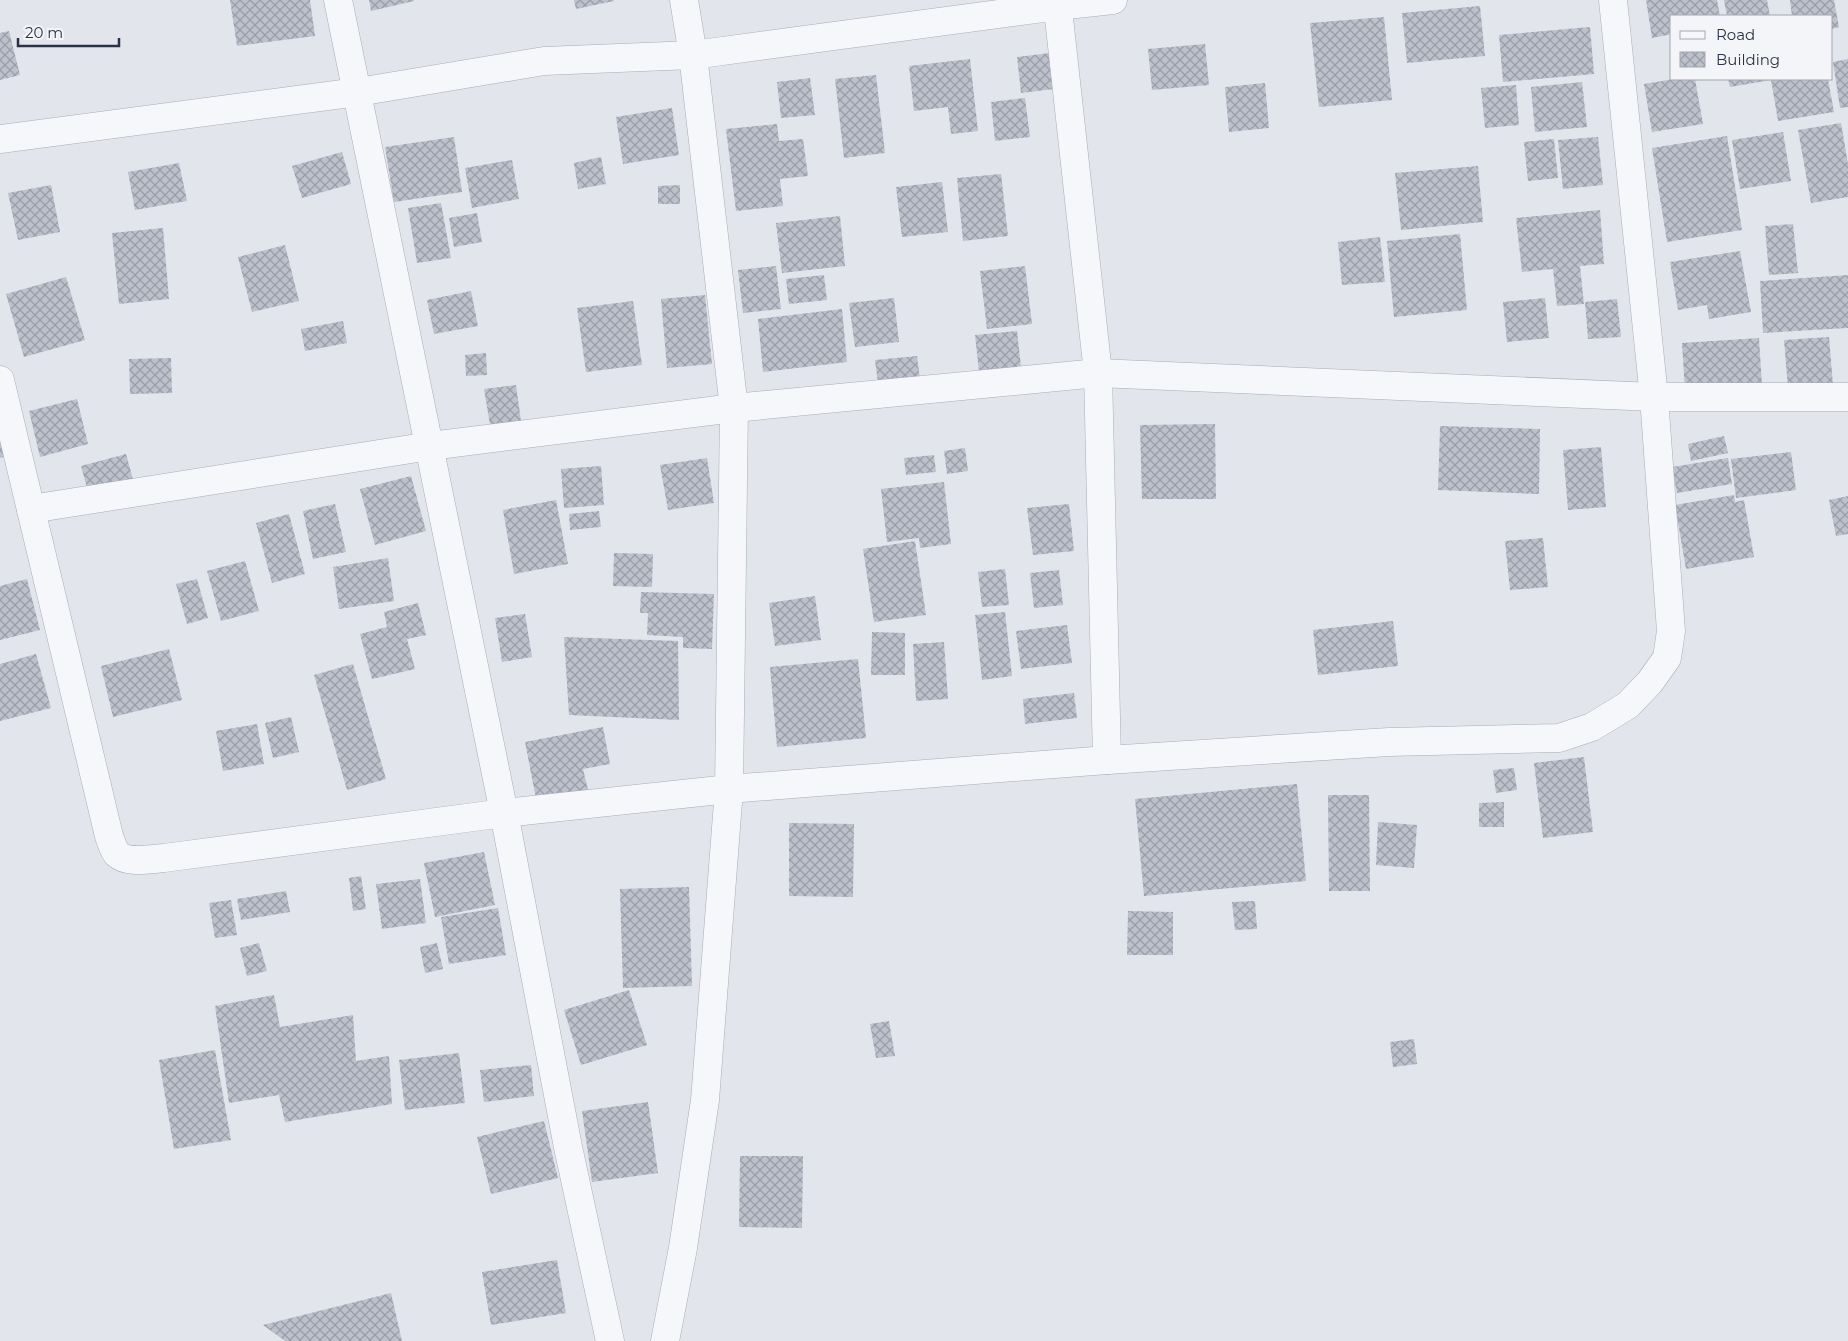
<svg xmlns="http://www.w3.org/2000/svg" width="1848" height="1341" font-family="Montserrat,sans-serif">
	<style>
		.building { fill: url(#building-cross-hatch) }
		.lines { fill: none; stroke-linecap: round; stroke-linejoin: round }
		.minor-casing { stroke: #a7acb7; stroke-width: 29 }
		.minor { stroke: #f6f7fa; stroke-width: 28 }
	</style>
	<defs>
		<pattern id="building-cross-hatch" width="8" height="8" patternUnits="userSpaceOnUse" patternTransform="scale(1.25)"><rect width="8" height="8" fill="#bcc1cc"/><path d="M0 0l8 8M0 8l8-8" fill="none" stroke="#999da7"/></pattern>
	</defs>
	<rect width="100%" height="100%" fill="#e2e6ec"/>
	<!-- building -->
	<g class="building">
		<polygon points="230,0 310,0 315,36 237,46"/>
		<polygon points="369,0 414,0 414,1 371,11"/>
		<polygon points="574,0 614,0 614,1 576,9"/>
		<polygon points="1646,0 1717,0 1720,16 1672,16 1672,34 1652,38"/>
		<polygon points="1724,0 1767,0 1770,16 1727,16"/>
		<polygon points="1790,0 1834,0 1839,27 1832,29 1832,16 1792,16"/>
		<polygon points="1480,6 1485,56 1407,63 1402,13"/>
		<polygon points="1384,17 1392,100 1319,107 1310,23"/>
		<polygon points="1590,27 1594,74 1503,82 1499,35"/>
		<polygon points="9,31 20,75 0,80 0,33"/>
		<polygon points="1205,44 1209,85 1152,90 1148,49"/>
		<polygon points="1050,53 1054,89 1021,93 1017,57"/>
		<polygon points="970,59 978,131 951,134 948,107 914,111 909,66"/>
		<polygon points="1848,59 1848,107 1840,108 1833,62"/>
		<polygon points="876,75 885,153 844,158 835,79"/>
		<polygon points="810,78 815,115 781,118 777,82"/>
		<polygon points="1674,79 1695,79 1703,124 1652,132 1644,84"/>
		<polygon points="1728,79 1828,79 1834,112 1778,121 1771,80 1730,87"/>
		<polygon points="1582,82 1587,127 1535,132 1531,87"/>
		<polygon points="1265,83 1269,128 1229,132 1225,87"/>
		<polygon points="1516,85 1519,125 1485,128 1481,88"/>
		<polygon points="1025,98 1030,137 995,141 991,102"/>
		<polygon points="672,108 679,155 623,164 616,117"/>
		<polygon points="1841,123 1848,164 1848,197 1811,203 1798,130"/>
		<polygon points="777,124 779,141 803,139 808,176 780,179 783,206 736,211 726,129"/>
		<polygon points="1783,132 1791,181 1740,189 1732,140"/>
		<polygon points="1727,136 1742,230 1667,242 1652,148"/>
		<polygon points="454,137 462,192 394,202 385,147"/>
		<polygon points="1598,137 1603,185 1563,189 1558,140"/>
		<polygon points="1554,139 1558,178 1528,181 1524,142"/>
		<polygon points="342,152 351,184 302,198 292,166"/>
		<polygon points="601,157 606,184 578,189 574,163"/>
		<polygon points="512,160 519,199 472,208 465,168"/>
		<polygon points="179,163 187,201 135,210 128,172"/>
		<polygon points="1478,166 1483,222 1401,230 1395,173"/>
		<polygon points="1001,174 1008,236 963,241 957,178"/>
		<polygon points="942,182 948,232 902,237 896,187"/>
		<polygon points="51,185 60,232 18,240 8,193"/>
		<polygon points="680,185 680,204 658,204 658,186"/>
		<polygon points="441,203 451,258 417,263 408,208"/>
		<polygon points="1600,210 1604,264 1580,266 1584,304 1557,306 1553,269 1522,272 1516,218"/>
		<polygon points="477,213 482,242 454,247 449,218"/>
		<polygon points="840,216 845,266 782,273 776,223"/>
		<polygon points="1793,224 1798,273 1769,275 1765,226"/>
		<polygon points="163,228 169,299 119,304 112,233"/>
		<polygon points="1460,234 1467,310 1394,317 1387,241"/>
		<polygon points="1380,237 1385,282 1342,285 1338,242"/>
		<polygon points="285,245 299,301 252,312 238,257"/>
		<polygon points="1740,251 1751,312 1709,319 1707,305 1678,310 1670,262"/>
		<polygon points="776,266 781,309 743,313 738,270"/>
		<polygon points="1025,266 1032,324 987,329 980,271"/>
		<polygon points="824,275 827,300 789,304 786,279"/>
		<polygon points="1848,275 1848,328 1763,333 1760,281"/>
		<polygon points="66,277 85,340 24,357 6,294"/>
		<polygon points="471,291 478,326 434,334 427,300"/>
		<polygon points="705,295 712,364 667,368 661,299"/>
		<polygon points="894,298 899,342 855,347 849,303"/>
		<polygon points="1545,298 1549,338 1507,342 1503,302"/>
		<polygon points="1617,299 1621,337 1588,339 1585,302"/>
		<polygon points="633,301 642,365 586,372 577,308"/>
		<polygon points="842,309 847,362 763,372 758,319"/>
		<polygon points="343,321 347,343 305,351 301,329"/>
		<polygon points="1017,331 1022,376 980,381 975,335"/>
		<polygon points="1829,337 1833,385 1788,388 1784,340"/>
		<polygon points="1759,338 1762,386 1685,391 1682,343"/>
		<polygon points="486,353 487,375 466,376 465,355"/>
		<polygon points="917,356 921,387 879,391 875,360"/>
		<polygon points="171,358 172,393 130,394 129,359"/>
		<polygon points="516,385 521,421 490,425 484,389"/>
		<polygon points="77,399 88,444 40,457 29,411"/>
		<polygon points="1215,424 1216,499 1142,499 1140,425"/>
		<polygon points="1440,426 1540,429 1539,494 1438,490"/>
		<polygon points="0,432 6,456 0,458"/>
		<polygon points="1724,436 1728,453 1691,461 1688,444"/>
		<polygon points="1601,447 1606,507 1568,510 1563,450"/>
		<polygon points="965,448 968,471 947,474 944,451"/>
		<polygon points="1791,452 1796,490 1736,498 1731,459"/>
		<polygon points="126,454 134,483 89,495 81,466"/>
		<polygon points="934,455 936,472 906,475 904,458"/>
		<polygon points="707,458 714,503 668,510 660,465"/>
		<polygon points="1728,458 1732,484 1677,493 1672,467"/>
		<polygon points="601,466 604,505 564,508 561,469"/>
		<polygon points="411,476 426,531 375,545 360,489"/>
		<polygon points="944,482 951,544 920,548 919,538 887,542 881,489"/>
		<polygon points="1734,495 1735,502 1744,500 1754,557 1686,569 1675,505"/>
		<polygon points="1848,496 1848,534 1836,536 1829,500"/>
		<polygon points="556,500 568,564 514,574 503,510"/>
		<polygon points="335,504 346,552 313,559 303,511"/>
		<polygon points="1069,504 1074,551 1033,555 1027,508"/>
		<polygon points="599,511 601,527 570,530 569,514"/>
		<polygon points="289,514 305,574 272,583 256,523"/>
		<polygon points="1543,538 1548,587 1510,590 1505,541"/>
		<polygon points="915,541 926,615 874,622 863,549"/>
		<polygon points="614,553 653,554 652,587 613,586"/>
		<polygon points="388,558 394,601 339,609 333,567"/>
		<polygon points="245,561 259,611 221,621 207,571"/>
		<polygon points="1005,569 1009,605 982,607 978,572"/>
		<polygon points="1059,570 1063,605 1034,608 1030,573"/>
		<polygon points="27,579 40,630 0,640 0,586"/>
		<polygon points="197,579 208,618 187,624 176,584"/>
		<polygon points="641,592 714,594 712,649 683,648 683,637 647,635 648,613 640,613"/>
		<polygon points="815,596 821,640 775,646 769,603"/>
		<polygon points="418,603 426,635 407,639 415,669 372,679 360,634 387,627 384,612"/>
		<polygon points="1005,612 1012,676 982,680 975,615"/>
		<polygon points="525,614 532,657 502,662 495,618"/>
		<polygon points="1393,621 1398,666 1318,675 1313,630"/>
		<polygon points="1067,625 1072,663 1021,669 1016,631"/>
		<polygon points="872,632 905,633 905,675 871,675"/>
		<polygon points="564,637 678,641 679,720 569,715"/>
		<polygon points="944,642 948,699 916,701 913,644"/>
		<polygon points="169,649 182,700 113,717 101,666"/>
		<polygon points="36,654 51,708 0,721 0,664"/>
		<polygon points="858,659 866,738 777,747 770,667"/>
		<polygon points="353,664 386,779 347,790 314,675"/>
		<polygon points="1074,693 1077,718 1025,724 1023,699"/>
		<polygon points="291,717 299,752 273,758 265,723"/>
		<polygon points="257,724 264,764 223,771 216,731"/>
		<polygon points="603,727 610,764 583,769 589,794 537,804 525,742"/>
		<polygon points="1584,757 1593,832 1543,838 1534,763"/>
		<polygon points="1514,768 1517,790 1496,793 1493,770"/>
		<polygon points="1297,784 1306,881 1144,896 1135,799"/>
		<polygon points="1328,795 1369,795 1370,891 1329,891"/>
		<polygon points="1504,802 1504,827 1479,827 1479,803"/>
		<polygon points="1378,822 1417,825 1414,868 1376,865"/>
		<polygon points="789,823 854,824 853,897 789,896"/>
		<polygon points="484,852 495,905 435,917 424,863"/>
		<polygon points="361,876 366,909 353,911 349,878"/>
		<polygon points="420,879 426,923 382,929 376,884"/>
		<polygon points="689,887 692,986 623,988 620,889"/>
		<polygon points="286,891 290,912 241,920 237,899"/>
		<polygon points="231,900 237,935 215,938 209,903"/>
		<polygon points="1255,901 1257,929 1235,930 1232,902"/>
		<polygon points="498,908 506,955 449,964 441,917"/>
		<polygon points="1128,911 1173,912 1173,955 1127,955"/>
		<polygon points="259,943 267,971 247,976 240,948"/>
		<polygon points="437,943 443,969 425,973 420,947"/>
		<polygon points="629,990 647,1045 581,1065 564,1010"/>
		<polygon points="274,995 280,1027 353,1015 356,1061 389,1056 392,1104 285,1122 279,1095 229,1103 215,1006"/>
		<polygon points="889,1021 895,1056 876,1058 870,1024"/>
		<polygon points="1414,1039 1417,1064 1393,1067 1390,1042"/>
		<polygon points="215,1050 231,1140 174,1149 159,1060"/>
		<polygon points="459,1053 465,1103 405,1110 399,1060"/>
		<polygon points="531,1065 534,1096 484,1102 480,1070"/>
		<polygon points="648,1102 658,1173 592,1182 582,1111"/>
		<polygon points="544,1121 558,1178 491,1194 477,1137"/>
		<polygon points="740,1156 803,1156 802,1228 739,1227"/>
		<polygon points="557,1260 566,1313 491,1325 482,1272"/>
		<polygon points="391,1293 402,1341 285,1341 263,1325"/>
	</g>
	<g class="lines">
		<defs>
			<g id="minor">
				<polyline points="338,0 504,813 568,1147 610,1341"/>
				<polyline points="1057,0 1098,373 1107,760"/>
				<polyline points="0,139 358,92 544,61 693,55 1058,6 1113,0"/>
				<path d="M0 380 109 836C111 841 113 849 117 854 128 864 151 859 164 858L504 813 729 789 1107 760 1389 742 1559 738 1592 727 1628 705 1650 682 1667 658 1671 631 1654 397 1613 0"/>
				<polyline points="31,509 430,446 734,408 1098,373 1654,397 1848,397"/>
				<polyline points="665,1341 683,1248 705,1100 729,789 734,408 693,55 684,0"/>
			</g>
		</defs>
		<!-- minor casing -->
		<use href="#minor" class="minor-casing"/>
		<!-- minor -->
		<use href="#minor" class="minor"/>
	</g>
	<!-- legend -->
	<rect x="1670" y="15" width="162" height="65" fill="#f3f5f9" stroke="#a2a7b1"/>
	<rect x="1680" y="31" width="25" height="8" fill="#f6f7fa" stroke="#a2a7b1"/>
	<text x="1716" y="40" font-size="15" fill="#293246">Road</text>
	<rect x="1680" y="52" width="25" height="15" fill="url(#building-cross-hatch)" stroke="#a2a7b1"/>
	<text x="1716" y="65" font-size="15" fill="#293246">Building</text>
	<!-- scale -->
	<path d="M18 38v8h101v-8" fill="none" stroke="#293246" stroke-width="2.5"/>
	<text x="25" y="38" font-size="15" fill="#293246" stroke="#f3f5f9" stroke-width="4" paint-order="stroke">20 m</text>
</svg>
